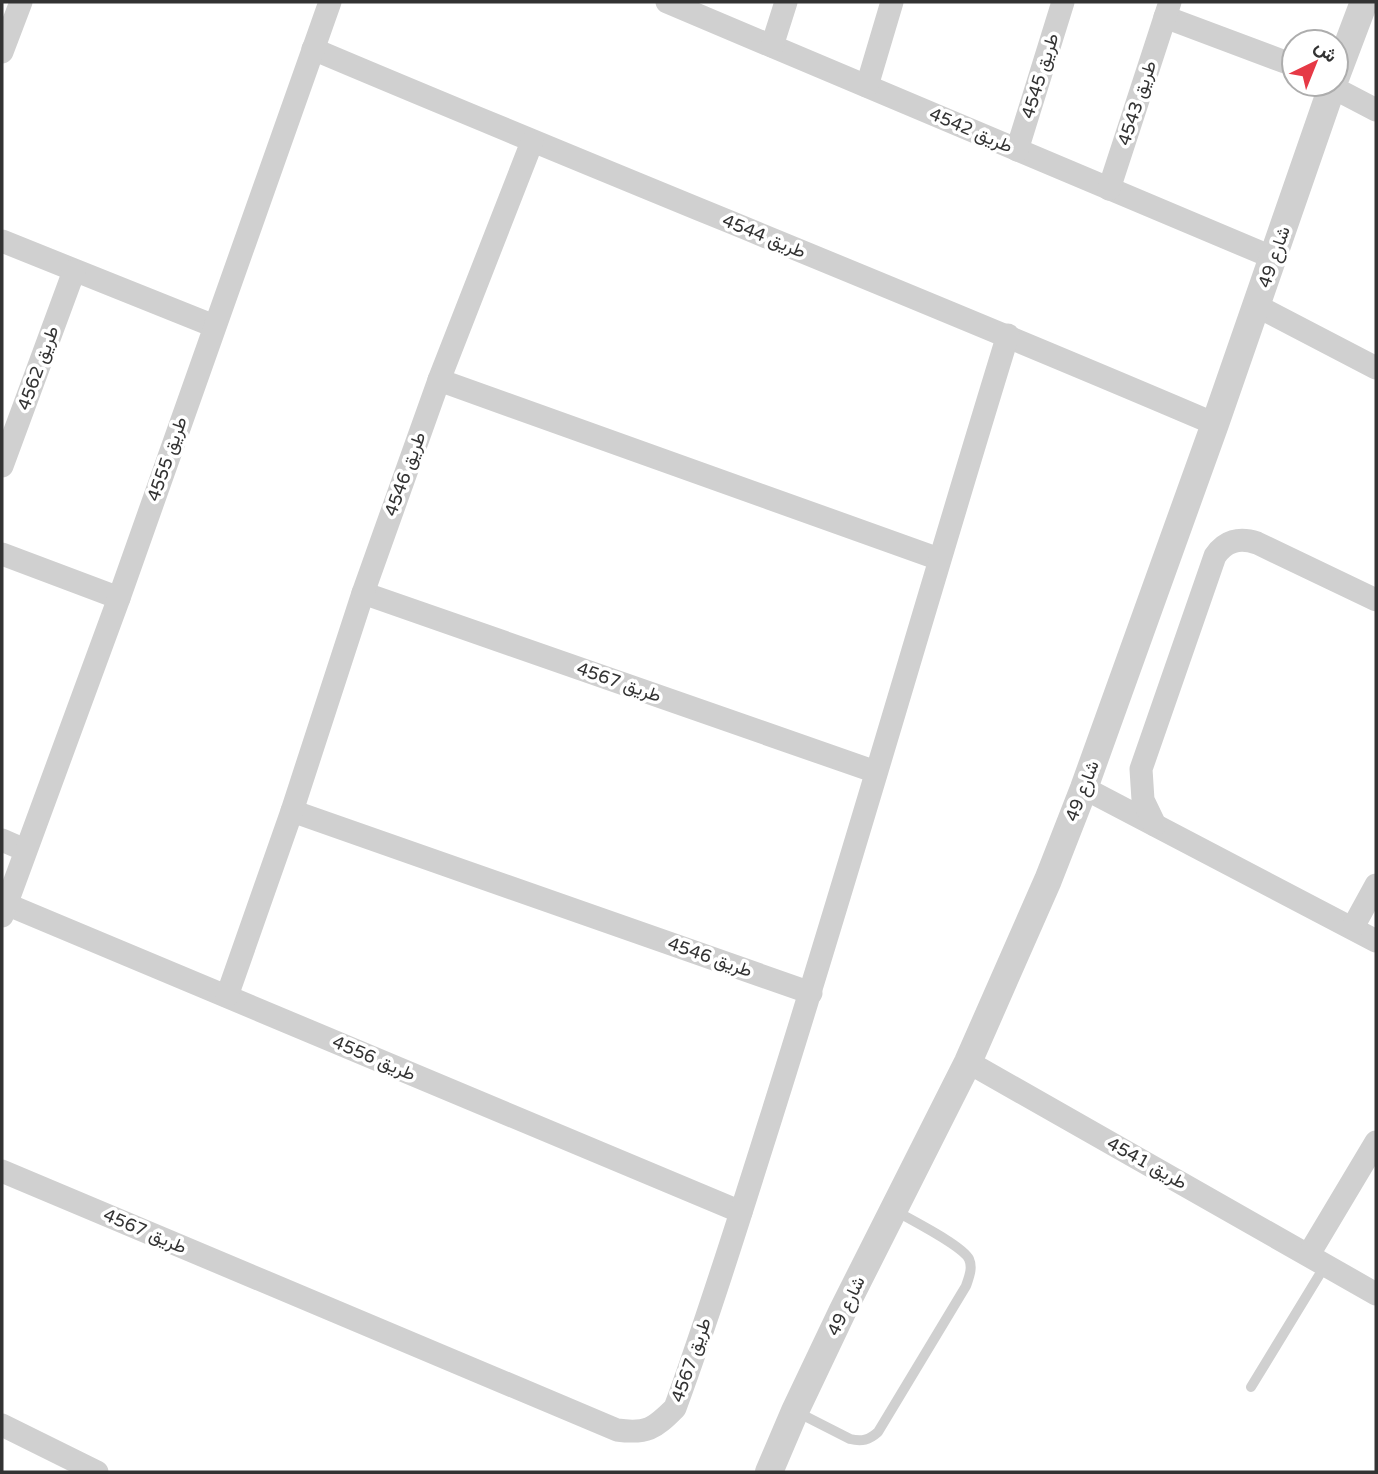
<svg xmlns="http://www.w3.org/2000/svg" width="1378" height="1474" font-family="'Varela Round',Vazirmatn,sans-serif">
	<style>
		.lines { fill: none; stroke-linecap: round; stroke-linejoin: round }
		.service { stroke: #d0d0d0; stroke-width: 10 }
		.minor { stroke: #d0d0d0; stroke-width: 23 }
		.tertiary { stroke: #d0d0d0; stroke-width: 28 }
		.labels { text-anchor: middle; stroke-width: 7; stroke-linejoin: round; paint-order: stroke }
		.street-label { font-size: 18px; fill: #333; stroke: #fff }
	</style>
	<rect width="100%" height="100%" fill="#fff"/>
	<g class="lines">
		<!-- service -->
		<g class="service">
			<polyline points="1251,1387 1326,1264"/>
			<path d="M795 1411 850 1439C862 1442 869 1440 878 1432L966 1286C969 1277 973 1268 969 1259 962 1245 909 1219 894 1210"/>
		</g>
		<!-- minor -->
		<g class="minor">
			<polyline points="667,2 1274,258"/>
			<polyline points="1165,17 1285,62"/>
			<polyline points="772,46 786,2"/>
			<path d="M313 49C613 176 916 296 1215 424"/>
			<polyline points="2,52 21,2"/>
			<polyline points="867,86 892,2"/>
			<polyline points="1332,87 1376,110"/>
			<polyline points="1017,150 1063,2"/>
			<polyline points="1109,189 1170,2"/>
			<polyline points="2,241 214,326"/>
			<polyline points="1257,306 1376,368"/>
			<polyline points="439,380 939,559"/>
			<polyline points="2,466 74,271"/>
			<polyline points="2,554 119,598"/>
			<polyline points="363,593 876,772"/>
			<polyline points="1084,788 1376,941"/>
			<polyline points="292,811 811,993"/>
			<path d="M1155 825 1143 800 1141 769 1215 556C1225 541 1239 537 1257 543L1376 600"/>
			<polyline points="2,840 25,850"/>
			<polyline points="6,904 741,1212"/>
			<polyline points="2,916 119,598 330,2"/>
			<polyline points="1353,927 1376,885"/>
			<polyline points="227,996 292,811 363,593 439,380 532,142"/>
			<polyline points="968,1062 1376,1294"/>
			<path d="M2 1171 617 1430C647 1434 654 1429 675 1408 709 1315 739 1219 769 1124 852 862 927 598 1008 335"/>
			<polyline points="1309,1254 1376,1142"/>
			<polyline points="2,1425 97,1472"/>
		</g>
		<!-- tertiary -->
		<g class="tertiary">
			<polyline points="1336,76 1364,2"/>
			<polyline points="769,1472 795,1411 843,1310 968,1062 1048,880 1084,788 1215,424 1333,84"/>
		</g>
	</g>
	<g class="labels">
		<!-- street labels -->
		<g class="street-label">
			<text transform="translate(1040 76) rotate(-73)" y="6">طريق 4545</text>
			<text transform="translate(1137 103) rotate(-72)" y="6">طريق 4543</text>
			<text transform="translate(971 130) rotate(23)" y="6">طريق 4542</text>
			<text transform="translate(764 236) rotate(22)" y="6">طريق 4544</text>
			<text transform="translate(1274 257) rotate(-71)" y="6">شارع 49</text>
			<text transform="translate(38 368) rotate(-70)" y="6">طريق 4562</text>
			<text transform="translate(167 459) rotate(-71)" y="6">طريق 4555</text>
			<text transform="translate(405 474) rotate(-70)" y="6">طريق 4546</text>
			<text transform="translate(619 682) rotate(19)" y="6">طريق 4567</text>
			<text transform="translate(1082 791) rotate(-69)" y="6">شارع 49</text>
			<text transform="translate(710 957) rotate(19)" y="6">طريق 4546</text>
			<text transform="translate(374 1058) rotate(23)" y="6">طريق 4556</text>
			<text transform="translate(1147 1163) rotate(29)" y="6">طريق 4541</text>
			<text transform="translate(145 1231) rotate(23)" y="6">طريق 4567</text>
			<text transform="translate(846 1306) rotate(-64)" y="6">شارع 49</text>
			<text transform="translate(691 1360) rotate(-71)" y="6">طريق 4567</text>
		</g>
	</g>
	<!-- border -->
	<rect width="1378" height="1474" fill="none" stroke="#333333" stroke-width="7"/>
	<!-- north arrow -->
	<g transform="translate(1315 63) rotate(43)"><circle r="33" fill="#ffffff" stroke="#adadad" stroke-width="2"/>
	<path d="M0-5L12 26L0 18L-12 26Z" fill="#e63946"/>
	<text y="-10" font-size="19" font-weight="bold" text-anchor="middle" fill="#333333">ش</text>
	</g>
</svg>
